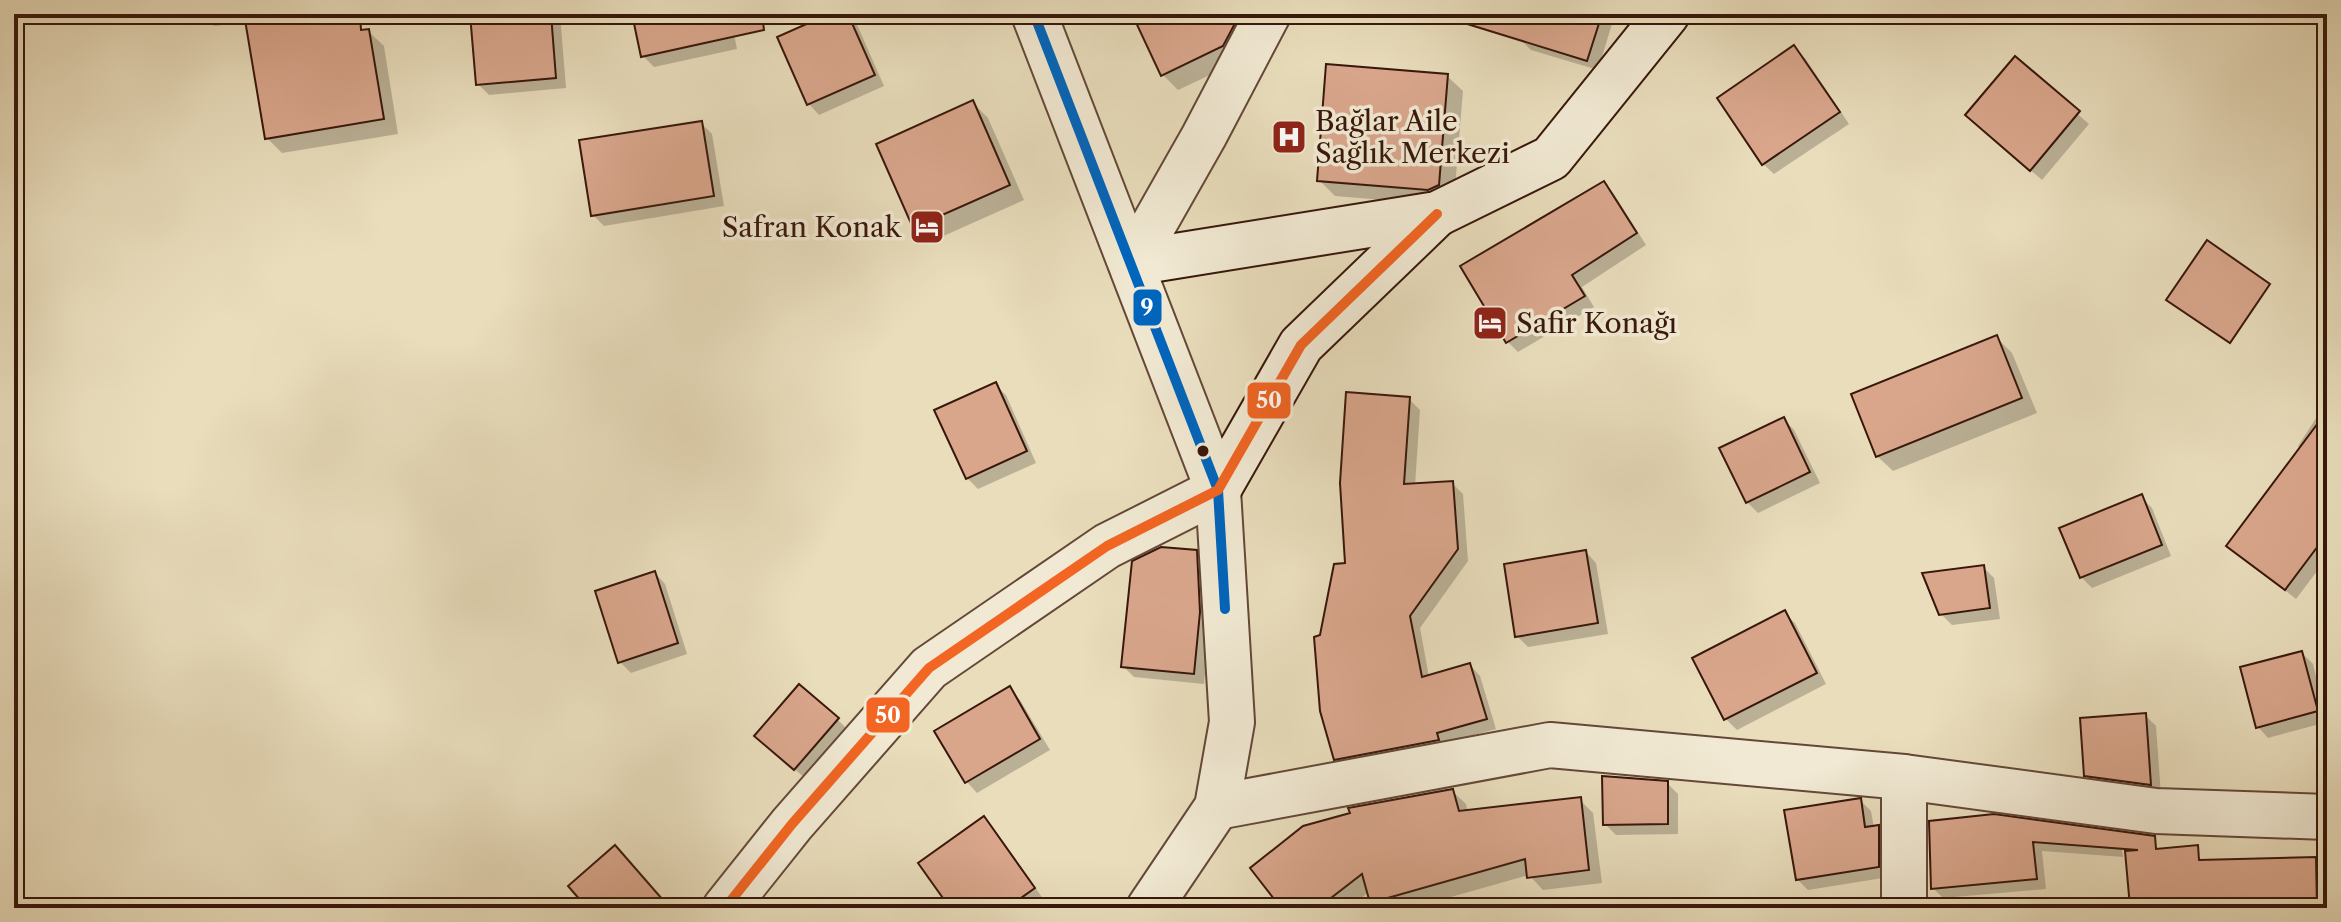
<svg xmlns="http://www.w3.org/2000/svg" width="2341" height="922" font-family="'Libre Caslon Text',serif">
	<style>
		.shadow { fill: #0003 }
		.building { fill: #d9a68c; stroke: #38170b; stroke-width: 2 }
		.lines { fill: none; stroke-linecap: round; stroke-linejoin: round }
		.street-casing { stroke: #644837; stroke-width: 48 }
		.secondary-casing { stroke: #38170b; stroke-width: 48 }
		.street { stroke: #f1e9d3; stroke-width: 44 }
		.secondary { stroke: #f1e9d3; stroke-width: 44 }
		.bus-1-casing { stroke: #f1e9d3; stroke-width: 16 }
		.bus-2-casing { stroke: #f1e9d3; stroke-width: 16 }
		.bus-1 { stroke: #0065bd; stroke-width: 10 }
		.bus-2 { stroke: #f26522; stroke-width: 10 }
		.bus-dot { fill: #38170b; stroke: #f1e9d3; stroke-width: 3 }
		.labels { text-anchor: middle; stroke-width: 7; stroke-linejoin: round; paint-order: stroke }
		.poi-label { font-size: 28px; fill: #38170b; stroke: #f1e9d3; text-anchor: start }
		.line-badge { stroke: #f1e9d3; stroke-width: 3 }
		.badge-label { font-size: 22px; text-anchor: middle; font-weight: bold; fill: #fff }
	</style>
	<rect width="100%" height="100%" fill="#e9ddbc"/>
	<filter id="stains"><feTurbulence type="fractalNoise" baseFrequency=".0025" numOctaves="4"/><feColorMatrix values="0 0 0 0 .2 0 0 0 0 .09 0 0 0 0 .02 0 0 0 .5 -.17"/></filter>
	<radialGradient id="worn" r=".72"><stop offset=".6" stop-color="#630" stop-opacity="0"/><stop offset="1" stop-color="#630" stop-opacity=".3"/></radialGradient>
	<!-- shadow -->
	<g class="shadow">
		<polygon points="203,14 259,14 260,21 214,26"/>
		<polygon points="472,14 560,14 566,88 489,95 478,84"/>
		<polygon points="634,14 730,14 737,49 654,67 643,56"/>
		<polygon points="834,14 849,14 855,20 884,86 819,115 809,104"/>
		<polygon points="1134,14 1237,14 1249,40 1238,62 1178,90 1163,75"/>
		<polygon points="1528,14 1615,14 1598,70 1531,50 1520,39"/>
		<polygon points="368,31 384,46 398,134 282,153 267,138"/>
		<polygon points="1794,48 1805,58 1849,124 1774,174 1763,164"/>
		<polygon points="2015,59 2089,124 2042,180 1978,126"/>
		<polygon points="1447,76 1463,91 1454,200 1444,205 1335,196 1319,180"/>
		<polygon points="973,103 988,118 1024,200 930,242 914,227"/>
		<polygon points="701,123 712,134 724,206 604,226 593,215"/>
		<polygon points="1604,184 1614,194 1646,245 1582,287 1594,307 1518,352 1507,341"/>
		<polygon points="1996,337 2012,353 2037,413 1893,471 1877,456"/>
		<polygon points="995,385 1006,395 1036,463 978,489 967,478"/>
		<polygon points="1409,399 1420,410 1415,486 1452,483 1463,494 1468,561 1420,628 1429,677 1470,665 1480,676 1496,729 1347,770 1336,759 1322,637"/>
		<polygon points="2327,401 2327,558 2296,599 2229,546 2301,449 2298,446"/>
		<polygon points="1784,419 1794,430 1820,483 1758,513 1747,502"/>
		<polygon points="2141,497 2152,508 2171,556 2092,588 2081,577"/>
		<polygon points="1196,552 1207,563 1210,624 1204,684 1134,677 1123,666"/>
		<polygon points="1586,552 1596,563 1608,634 1528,647 1517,636"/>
		<polygon points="1983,567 1994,578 2000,619 1952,625 1941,614"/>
		<polygon points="655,573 665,584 687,654 631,673 620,662"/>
		<polygon points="1784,613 1795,623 1826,684 1737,730 1726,719 1695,659"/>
		<polygon points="2302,653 2313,664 2327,722 2268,738 2258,727"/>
		<polygon points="1009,689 1020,700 1050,750 977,793 967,782"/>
		<polygon points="2145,715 2156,726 2161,795 2097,786 2086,775"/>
		<polygon points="837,719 848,730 806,779 768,746"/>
		<polygon points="1667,783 1678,794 1678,834 1616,835 1605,824"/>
		<polygon points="1452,791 1466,804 1468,812 1580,800 1593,813 1602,883 1543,890 1529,875 1412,908 1378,908 1372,902 1369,892 1348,908 1284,908"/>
		<polygon points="1860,800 1871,811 1874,828 1878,828 1889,838 1889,877 1808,890 1797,879"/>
		<polygon points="983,819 994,830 1044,900 1033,908 953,908"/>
		<polygon points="1931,822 2151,845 2122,849 2123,857 2042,851 2046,889 1943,898 1933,888"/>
		<polygon points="2327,871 2327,908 2237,908 2236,873"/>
	</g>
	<!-- building -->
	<g class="building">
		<polygon points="244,14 360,14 361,30 369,29 384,119 265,139"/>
		<polygon points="470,14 551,14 556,78 476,85"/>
		<polygon points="632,14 762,14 764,30 641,57"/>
		<polygon points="829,14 848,14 875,75 807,105 777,37"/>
		<polygon points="1132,14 1240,14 1223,46 1161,76"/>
		<polygon points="1465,14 1602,14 1587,61 1464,23"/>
		<polygon points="1794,45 1840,112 1762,165 1717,98"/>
		<polygon points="2015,56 2080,111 2030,171 1965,115"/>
		<polygon points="1326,64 1448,74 1439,185 1428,190 1317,181"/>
		<polygon points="973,100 1010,185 913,228 876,144"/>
		<polygon points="702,121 714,196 591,216 579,140"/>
		<polygon points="1604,181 1637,233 1572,275 1585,296 1506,343 1460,266"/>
		<polygon points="2207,240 2270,284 2230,343 2166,300"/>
		<polygon points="1997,335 2022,398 1876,457 1851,394"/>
		<polygon points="996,382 1027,451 966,479 934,410"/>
		<polygon points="1346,392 1410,397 1404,484 1453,481 1458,549 1410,616 1422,677 1470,663 1487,719 1437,733 1439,740 1334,760 1320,711 1314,637 1320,635 1334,564 1345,563 1340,483"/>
		<polygon points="2327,411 2327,534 2285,590 2226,546"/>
		<polygon points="1784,417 1810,472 1746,503 1719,448"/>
		<polygon points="2142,494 2162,545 2080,578 2059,528"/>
		<polygon points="1161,547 1197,550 1200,612 1194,674 1121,667 1132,561"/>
		<polygon points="1586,550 1598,623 1515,637 1504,564"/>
		<polygon points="1984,565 1990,608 1939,615 1922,573"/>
		<polygon points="655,571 678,643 618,663 595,591"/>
		<polygon points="1785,610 1817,673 1724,720 1692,658"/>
		<polygon points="2302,651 2318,711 2256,728 2240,667"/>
		<polygon points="799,684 839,718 794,770 754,736"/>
		<polygon points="1010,686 1040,739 965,783 934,731"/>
		<polygon points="2146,713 2151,785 2084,776 2080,718"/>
		<polygon points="1602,776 1668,781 1668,824 1603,825"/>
		<polygon points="1453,789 1459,811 1581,797 1589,870 1527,878 1525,859 1370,903 1362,874 1318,908 1281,908 1250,868 1303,826 1350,813 1348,808"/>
		<polygon points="1861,798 1865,827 1879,825 1879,867 1796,880 1784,810"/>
		<polygon points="1994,814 2155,836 2156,849 2198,845 2199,860 2316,857 2317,908 2235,908 2235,898 2130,907 2125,851 2138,850 2033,842 2037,879 1931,889 1929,821"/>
		<polygon points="984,816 1035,888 1007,908 950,908 918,863"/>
		<polygon points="615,845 670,908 587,908 568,886"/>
	</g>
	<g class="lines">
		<defs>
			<g id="street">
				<polyline points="1034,14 1218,490 1232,722 1217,807 1149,908"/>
				<polyline points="1132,263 1204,136 1268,14"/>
				<polyline points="1904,777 1904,908"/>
				<polyline points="1217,807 1550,745 1904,777 2156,811 2327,817"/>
				<polyline points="725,908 792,824 929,668 1107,546 1218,490"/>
			</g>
			<g id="secondary">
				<polyline points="1132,263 1437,214 1551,158 1667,14"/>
				<polyline points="1218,490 1301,345 1437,214"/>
			</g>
		</defs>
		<!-- street casing -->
		<use href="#street" class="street-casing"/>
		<!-- secondary casing -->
		<use href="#secondary" class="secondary-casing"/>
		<!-- street -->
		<use href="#street" class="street"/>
		<!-- secondary -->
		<use href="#secondary" class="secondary"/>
		<defs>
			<polyline id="bus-1" points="1034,14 1218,490 1225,609"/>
			<polyline id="bus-2" points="725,908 792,824 929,668 1107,546 1218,490 1301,345 1437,214"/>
		</defs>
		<!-- bus-1 casing -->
		<use href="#bus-1" class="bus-1-casing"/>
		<!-- bus-2 casing -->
		<use href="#bus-2" class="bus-2-casing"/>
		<!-- bus-1 -->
		<use href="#bus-1" class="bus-1"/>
		<!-- bus-2 -->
		<use href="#bus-2" class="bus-2"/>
	</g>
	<!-- icons -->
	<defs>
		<symbol id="hospital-square" viewBox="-11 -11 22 22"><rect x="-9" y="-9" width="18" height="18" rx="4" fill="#8f2418" stroke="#f1e9d3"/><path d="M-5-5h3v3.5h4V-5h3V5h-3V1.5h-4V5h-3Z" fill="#fff"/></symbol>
		<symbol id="hotel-square" viewBox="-11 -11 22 22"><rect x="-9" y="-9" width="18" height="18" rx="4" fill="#8f2418" stroke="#f1e9d3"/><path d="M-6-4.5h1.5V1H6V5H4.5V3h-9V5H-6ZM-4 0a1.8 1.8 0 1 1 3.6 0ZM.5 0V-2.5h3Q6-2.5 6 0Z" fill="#fff"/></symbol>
	</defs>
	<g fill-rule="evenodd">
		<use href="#hospital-square" x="1269" y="117" width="40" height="40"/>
		<use href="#hotel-square" x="907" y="207" width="40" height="40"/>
		<use href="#hotel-square" x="1470" y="303" width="40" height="40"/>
	</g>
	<!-- markers -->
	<circle class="bus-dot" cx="1203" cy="451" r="7"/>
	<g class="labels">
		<!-- poi labels -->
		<g class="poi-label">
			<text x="1315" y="131">Bağlar Aile<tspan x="1315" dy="32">Sağlık Merkezi</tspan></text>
			<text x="901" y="237" text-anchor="end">Safran Konak</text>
			<text x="1516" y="333">Safir Konağı</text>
		</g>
	</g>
	<g class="line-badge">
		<rect x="1132" y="288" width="31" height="39" rx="8" fill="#0065bd"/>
		<rect x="1246" y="381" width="46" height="39" rx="8" fill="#f26522"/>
		<rect x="865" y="696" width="46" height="38" rx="8" fill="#f26522"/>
	</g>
	<g class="badge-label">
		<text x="1147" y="315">9</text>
		<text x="1269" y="408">50</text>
		<text x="888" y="723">50</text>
	</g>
	<!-- margin -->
	<rect width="2341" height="922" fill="none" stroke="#e9ddbc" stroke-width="48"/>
	<rect x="16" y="16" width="2309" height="890" fill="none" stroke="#38170b" stroke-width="4"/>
	<rect x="24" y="24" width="2293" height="874" fill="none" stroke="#38170b" stroke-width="2"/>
	<rect width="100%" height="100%" filter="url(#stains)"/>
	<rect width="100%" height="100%" fill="url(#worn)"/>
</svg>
